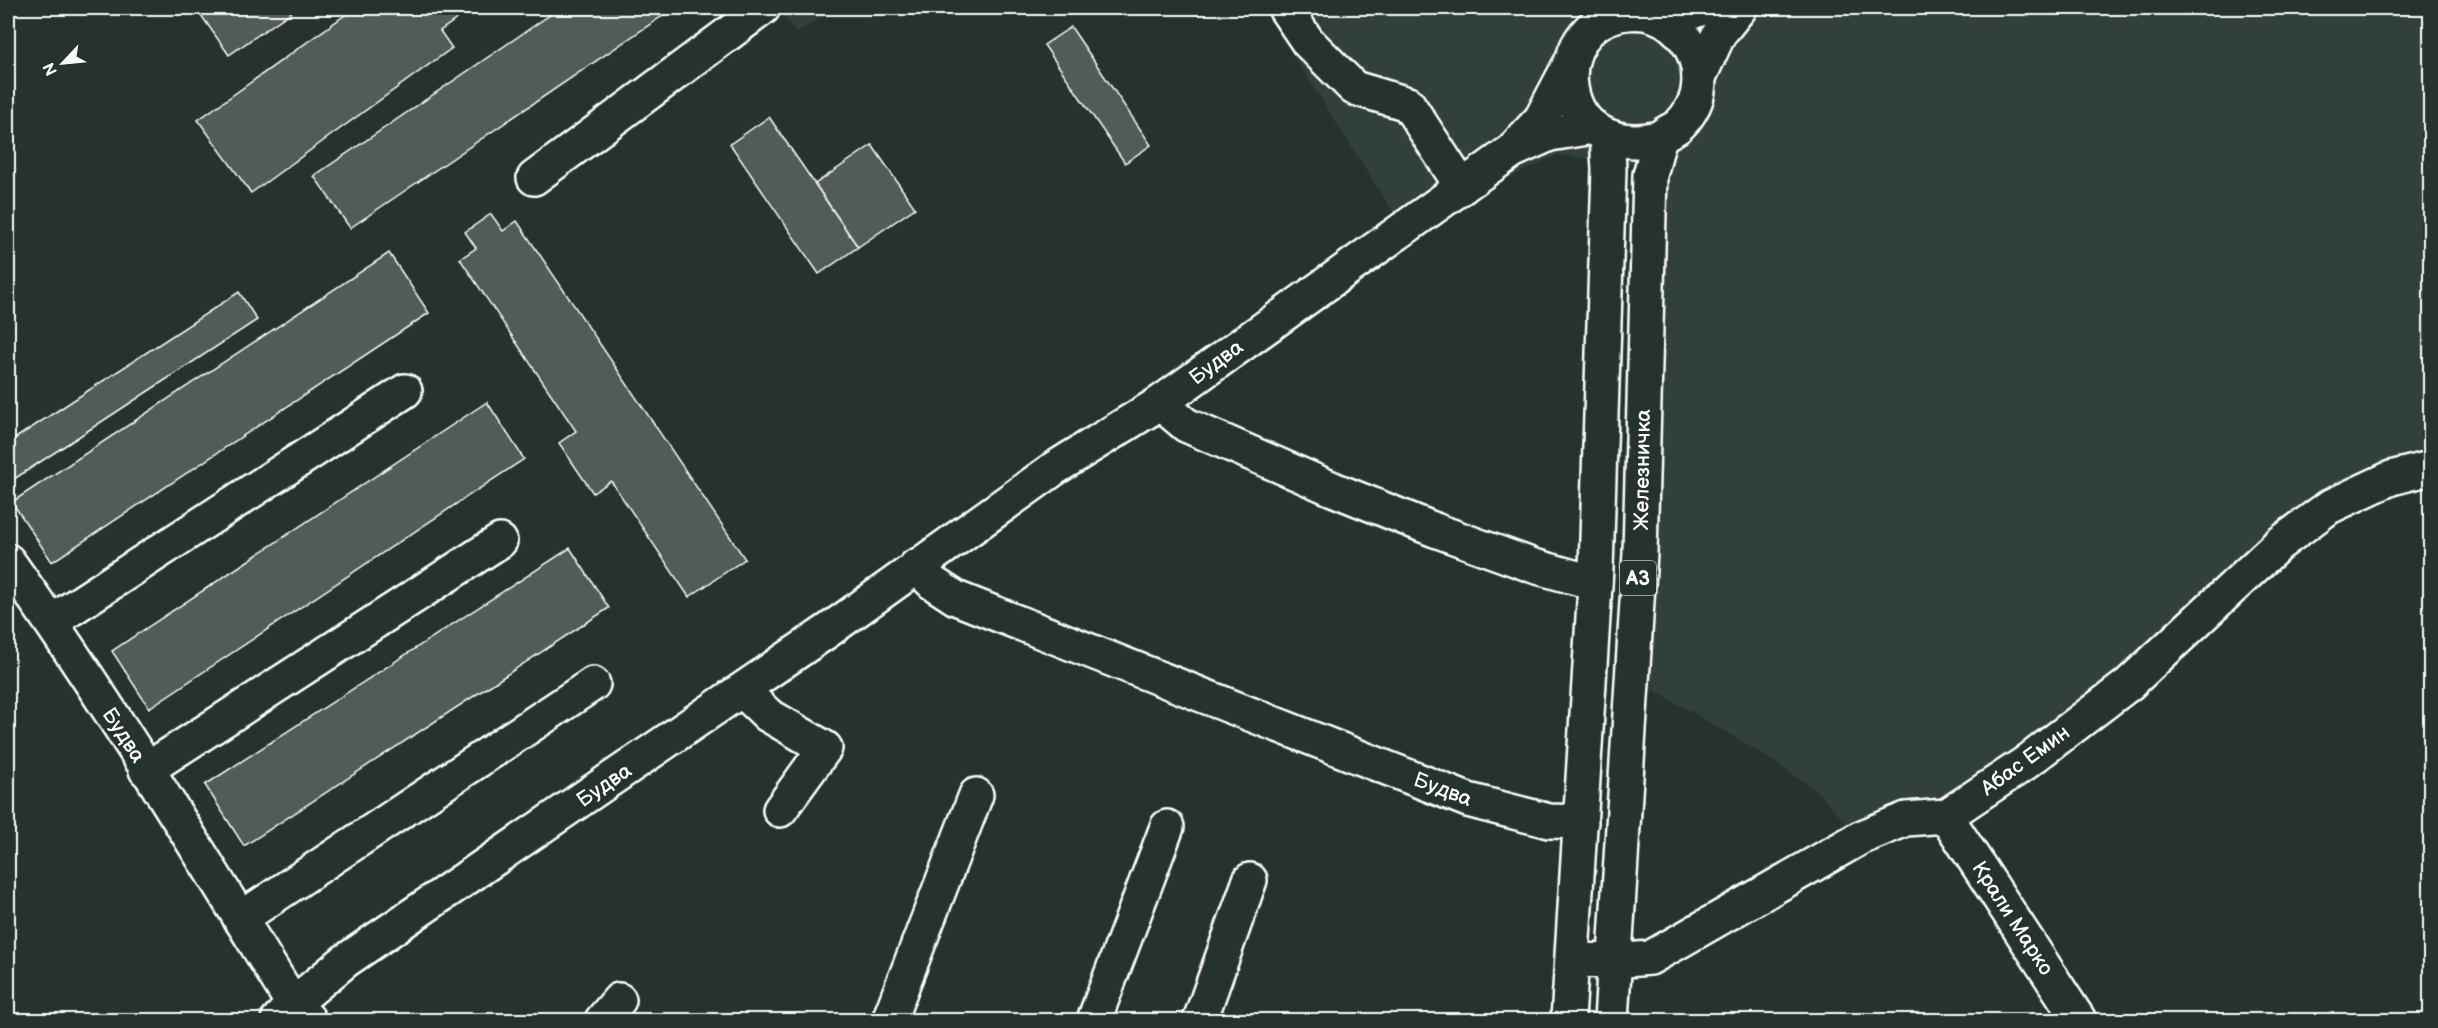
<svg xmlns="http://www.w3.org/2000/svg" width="2438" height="1028" font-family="'Balsamiq Sans',sans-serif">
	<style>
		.built { fill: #333f3a }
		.building { fill: #515c57; stroke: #fff; stroke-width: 1.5 }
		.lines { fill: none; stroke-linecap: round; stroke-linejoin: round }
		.minor-casing { stroke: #fff; stroke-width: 38 }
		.major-casing { stroke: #fff; stroke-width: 38 }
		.minor { stroke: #26332d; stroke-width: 33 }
		.major { stroke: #26332d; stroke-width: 33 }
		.labels { text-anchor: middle; stroke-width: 5; stroke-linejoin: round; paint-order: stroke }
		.shield { fill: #26332d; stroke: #bec2c0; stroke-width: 1.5 }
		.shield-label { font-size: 20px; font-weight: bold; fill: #fff }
		.street-label { font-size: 21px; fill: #fff; stroke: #26332d }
	</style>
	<rect width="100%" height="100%" fill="#26332d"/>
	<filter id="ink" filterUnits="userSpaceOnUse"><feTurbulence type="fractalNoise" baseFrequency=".0167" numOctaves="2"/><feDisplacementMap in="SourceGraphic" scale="12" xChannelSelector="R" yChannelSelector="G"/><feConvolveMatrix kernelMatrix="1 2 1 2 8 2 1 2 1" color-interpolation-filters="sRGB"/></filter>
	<g filter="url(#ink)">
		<!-- built -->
		<g class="built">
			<polygon points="779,8 837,8 796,33"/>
			<polygon points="1263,8 2430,8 2430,468 2391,478 2024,764 1860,838 1816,790 1751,747 1632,677 1666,169 1557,155 1403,228"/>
		</g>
		<!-- building -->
		<g class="building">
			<polygon points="196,8 297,8 229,55"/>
			<polygon points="355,8 472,8 440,31 452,48 251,193 198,120"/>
			<polygon points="560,8 674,8 350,228 314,176"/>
			<polygon points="1071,27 1151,145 1125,163 1044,45"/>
			<polygon points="769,117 858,247 819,274 730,144"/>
			<polygon points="872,145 915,208 858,247 815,184"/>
			<polygon points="491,214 503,231 517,221 745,559 689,597 611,481 593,493 559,443 576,431 460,259 476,248 465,232"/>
			<polygon points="389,253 429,313 52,562 12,502"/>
			<polygon points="239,292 257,320 8,483 8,443"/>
			<polygon points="487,402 524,459 149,708 112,651"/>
			<polygon points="570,548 609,608 244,846 205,785"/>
		</g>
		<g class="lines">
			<defs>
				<g id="minor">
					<polyline points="1285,8 1308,42 1354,88 1408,104 1462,187"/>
					<polyline points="1667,21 1703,8"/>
					<polyline points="1700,75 1719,34 1740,8"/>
					<polyline points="1517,145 1541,119 1570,64"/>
					<polyline points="534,178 763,8"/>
					<polyline points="1160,403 1186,425 1333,489 1435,530 1534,566 1595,583"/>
					<path d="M8 561C110 704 201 855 293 1004L308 1019"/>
					<polyline points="916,566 933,583 956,598 1468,800 1549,821 1581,822"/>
					<polyline points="51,622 405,391"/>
					<polyline points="742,690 768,715 825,748 780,810"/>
					<polyline points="146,770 500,541"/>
					<polyline points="1946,816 2079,1020"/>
					<polyline points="240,919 593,684"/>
					<polyline points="1573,960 1614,961 1650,958 1860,838 1906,819 1946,816 2024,764 2129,684 2279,544 2329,507 2391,478 2430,468"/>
					<polyline points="278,1020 293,1004 345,961 829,630 1055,468 1160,403 1512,151 1550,134 1593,127"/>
					<polyline points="602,1020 619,1000"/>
					<polyline points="889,1020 976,795"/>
					<polyline points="1094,1020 1167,827"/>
					<polyline points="1200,1020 1250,880"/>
				</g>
				<g id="major">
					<polyline points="1568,1020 1596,569 1609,169 1607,136"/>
					<path d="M1611 1020 1640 553 1650 175C1653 166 1657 142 1662 136 1666 132 1673 130 1678 126 1687 118 1696 104 1698 91 1702 65 1693 43 1673 26 1660 15 1644 11 1627 13 1541 22 1553 166 1662 137"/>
				</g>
			</defs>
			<!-- minor casing -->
			<use href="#minor" class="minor-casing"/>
			<!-- major casing -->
			<use href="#major" class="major-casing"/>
			<!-- minor -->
			<use href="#minor" class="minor"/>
			<!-- major -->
			<use href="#major" class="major"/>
		</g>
	</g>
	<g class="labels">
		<!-- shield labels -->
		<rect class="shield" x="1620" y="561" width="36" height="34" rx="4.5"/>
		<g class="shield-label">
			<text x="1638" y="585">A3</text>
		</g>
		<!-- street labels -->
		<g class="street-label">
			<text transform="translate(1216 362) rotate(-36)" y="7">Будва</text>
			<text transform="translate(1642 470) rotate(-89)" y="7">Железничка</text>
			<text transform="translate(124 735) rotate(57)" y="7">Будва</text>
			<text transform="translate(2025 760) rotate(-36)" y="7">Абас Емин</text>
			<text transform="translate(604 785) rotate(-34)" y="7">Будва</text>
			<text transform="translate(1443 789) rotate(21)" y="7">Будва</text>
			<text transform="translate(2013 918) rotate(57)" y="7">Крали Марко</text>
		</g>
	</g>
	<!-- margin -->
	<rect width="2438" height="1028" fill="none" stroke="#26332d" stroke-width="30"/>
	<rect x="15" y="15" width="2408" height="998" fill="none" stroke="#fff" stroke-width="2" filter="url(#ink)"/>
	<!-- north arrow -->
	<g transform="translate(63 63) rotate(244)" stroke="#26332d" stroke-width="4.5" paint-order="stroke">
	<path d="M0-4.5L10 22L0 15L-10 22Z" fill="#ffffff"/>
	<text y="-9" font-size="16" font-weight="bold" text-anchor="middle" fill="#ffffff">N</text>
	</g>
</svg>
